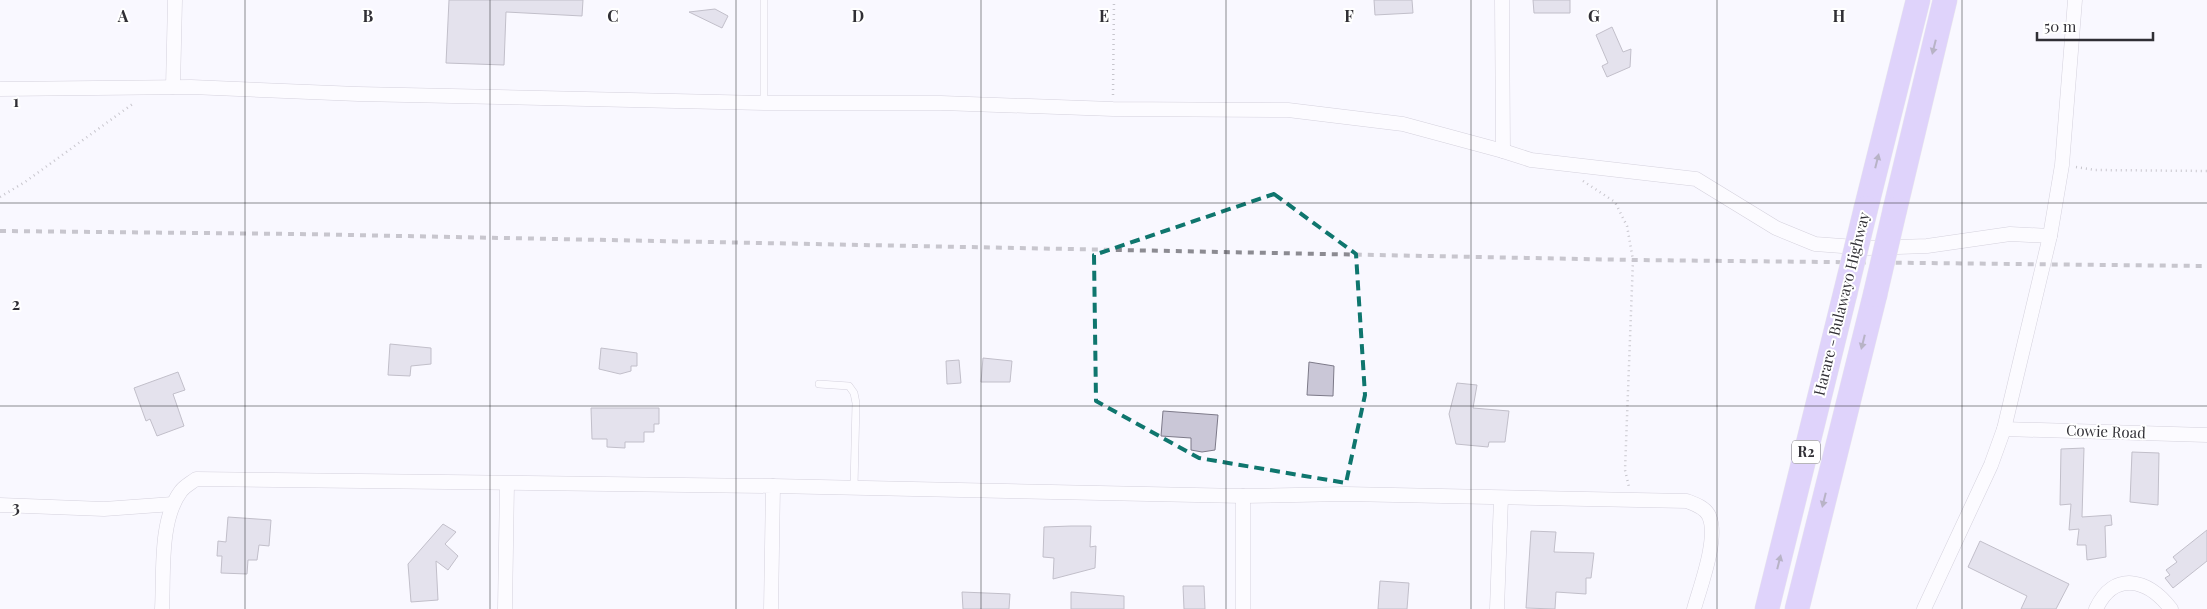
<svg xmlns="http://www.w3.org/2000/svg" width="2207" height="609" font-family="'Playfair Display',serif">
	<style>
		.building { fill: #cac7d7; stroke: #7d7a89 }
		.lines { fill: none; stroke-linecap: round; stroke-linejoin: round }
		.service-casing { stroke: #a8a4b4; stroke-width: 8 }
		.minor-casing { stroke: #a8a4b4; stroke-width: 15 }
		.trunk-casing { stroke: #d6d5d7; stroke-width: 25 }
		.path { stroke: #8b8a91; stroke-width: 2.5; stroke-dasharray: 1 4; stroke-linecap: butt }
		.service { stroke: #fff; stroke-width: 7 }
		.minor { stroke: #fff; stroke-width: 14 }
		.trunk { stroke: #bea6f6; stroke-width: 24 }
		.rail { stroke: #8c8b92; stroke-width: 4; stroke-dasharray: 6 6; stroke-linecap: butt }
		.trunk-bridge-casing { stroke: #d6d5d7; stroke-width: 25; stroke-linecap: butt }
		.trunk-bridge { stroke: #bea6f6; stroke-width: 24 }
		.oneway { fill: #695f82 }
		.marked { fill: none; stroke: #0f766e; stroke-width: 4; stroke-dasharray: 10 6; stroke-linejoin: round }
		.grid { fill: none; stroke: #302f35; stroke-width: 1; stroke-opacity: 0.55 }
		.labels { text-anchor: middle; stroke-width: 4; stroke-linejoin: round; paint-order: stroke }
		.shield { fill: #fff; stroke: #6e6d72; stroke-width: 1 }
		.shield-label { font-size: 14px; font-weight: bold; fill: #302f35 }
		.street-label { font-size: 15px; fill: #302f35; stroke: #fff }
		.grid-label { font-size: 16px; text-anchor: middle; font-weight: bold; fill: #302f35; stroke: #fff; stroke-width: 4; stroke-linejoin: round; paint-order: stroke }
	</style>
	<rect width="100%" height="100%" fill="#f9f8ff"/>
	<!-- building -->
	<g class="building">
		<polygon points="449,0 583,0 582,16 506,12 504,65 446,63"/>
		<polygon points="1374,0 1412,0 1413,13 1375,15"/>
		<polygon points="1533,0 1570,0 1570,13 1534,13"/>
		<polygon points="715,9 728,16 722,28 689,12"/>
		<polygon points="1612,27 1623,52 1631,49 1630,67 1607,77 1602,66 1608,63 1596,35"/>
		<polygon points="390,344 431,348 431,364 411,366 410,376 388,375"/>
		<polygon points="601,348 637,353 637,366 631,366 631,371 620,374 599,369"/>
		<polygon points="983,358 1012,361 1010,382 981,382"/>
		<polygon points="959,360 961,383 947,384 946,361"/>
		<polygon points="1309,362 1334,366 1333,396 1307,395"/>
		<polygon points="178,372 185,390 173,394 184,426 157,436 150,419 146,421 134,388"/>
		<polygon points="1457,383 1477,385 1473,408 1509,411 1505,442 1489,442 1488,447 1456,444 1449,414"/>
		<polygon points="591,408 659,408 659,424 654,424 654,432 644,432 644,442 625,442 625,448 607,447 607,439 592,439"/>
		<polygon points="1163,411 1218,415 1215,450 1202,452 1191,450 1191,438 1161,436"/>
		<polygon points="2084,448 2082,517 2111,515 2112,525 2105,526 2106,557 2087,560 2086,545 2077,545 2079,529 2069,530 2071,504 2060,505 2061,449"/>
		<polygon points="2132,452 2159,453 2158,505 2130,502"/>
		<polygon points="228,517 271,520 269,546 259,545 257,560 248,560 247,574 221,573 222,556 217,556 218,541 226,542"/>
		<polygon points="443,524 456,532 445,544 458,556 448,570 436,561 438,600 411,602 408,564"/>
		<polygon points="1071,526 1091,526 1090,547 1096,546 1095,568 1053,579 1054,558 1043,557 1044,527"/>
		<polygon points="2207,530 2207,561 2173,588 2165,578 2170,575 2166,570 2177,562 2173,557"/>
		<polygon points="1531,531 1556,532 1554,552 1594,553 1591,578 1586,578 1586,594 1556,592 1555,609 1526,608"/>
		<polygon points="1980,541 2069,584 2056,609 2021,609 2027,596 1968,567"/>
		<polygon points="1380,581 1409,583 1407,609 1378,609"/>
		<polygon points="1183,586 1204,586 1205,609 1184,609"/>
		<polygon points="962,592 1010,594 1009,609 963,609"/>
		<polygon points="1071,592 1124,596 1124,609 1071,609"/>
	</g>
	<g class="lines">
		<defs>
			<g id="service">
				<polyline points="764,0 764,103"/>
				<polyline points="819,384 849,386 854,393 856,403 854,487"/>
			</g>
			<g id="minor">
				<polyline points="173,87 175,0"/>
				<polyline points="0,89 191,87 358,94 764,103 941,103 1113,109 1288,110 1403,124 1503,151 1502,0"/>
				<polyline points="1503,151 1531,160 1696,179 1776,228 1815,244 1869,248 1927,246 2010,234 2050,236"/>
				<polyline points="2004,429 2207,435"/>
				<path d="M773 486 1243 496 1346 494 1687 501C1695 504 1706 508 1709 516 1719 538 1700 587 1694 609"/>
				<polyline points="1243,496 1243,609"/>
				<polyline points="0,505 104,509 173,504"/>
				<path d="M162 609C164 574 159 520 181 491 185 486 191 483 196 479L773 486 771 609"/>
				<polyline points="505,609 507,484"/>
				<polyline points="1497,609 1501,498"/>
				<polyline points="1924,609 1991,465 2004,429 2050,236 2062,165 2075,0"/>
				<path d="M2096 609C2114 570 2148 579 2171 609"/>
			</g>
			<g id="trunk">
				<polyline points="1866,208 1918,0"/>
				<polyline points="1895,209 1945,0"/>
				<polyline points="1767,609 1845,294"/>
				<polyline points="1797,609 1875,295"/>
			</g>
		</defs>
		<!-- service casing -->
		<use href="#service" class="service-casing"/>
		<!-- minor casing -->
		<use href="#minor" class="minor-casing"/>
		<!-- trunk casing -->
		<use href="#trunk" class="trunk-casing"/>
		<!-- path -->
		<g class="path">
			<polyline points="1113,95 1114,0"/>
			<polyline points="2076,167 2095,170 2207,171"/>
			<polyline points="1583,181 1615,202 1627,226 1633,260 1625,470 1629,487"/>
			<polyline points="0,197 25,182 134,103"/>
		</g>
		<!-- service -->
		<use href="#service" class="service"/>
		<!-- minor -->
		<use href="#minor" class="minor"/>
		<!-- trunk -->
		<use href="#trunk" class="trunk"/>
		<!-- rail -->
		<polyline class="rail" points="0,231 299,234 1633,260 2207,266"/>
		<defs>
			<g id="trunk-bridge">
				<polyline points="1845,294 1866,208"/>
				<polyline points="1875,295 1895,209"/>
			</g>
		</defs>
		<!-- trunk-bridge casing -->
		<use href="#trunk-bridge" class="trunk-bridge-casing"/>
		<!-- trunk-bridge -->
		<use href="#trunk-bridge" class="trunk-bridge"/>
	</g>
	<!-- one-way arrows -->
	<defs><path id="oneway-solid" d="M-6-.8H1V-3.2L6.5 0L1 3.2V.8H-6Z" transform="scale(1.25)"/></defs>
	<g class="oneway">
		<use href="#oneway-solid" transform="translate(1934 47) rotate(104)"/>
		<use href="#oneway-solid" transform="translate(1877 161) rotate(-76)"/>
		<use href="#oneway-solid" transform="translate(1863 342) rotate(104)"/>
		<use href="#oneway-solid" transform="translate(1824 500) rotate(104)"/>
		<use href="#oneway-solid" transform="translate(1779 562) rotate(-76)"/>
	</g>
	<!-- marked area -->
	<path d="M0 0H2207V609H0ZM1274 194 1356 254 1365 395 1346 483 1199 458 1096 401 1094 255Z" fill="#f9f8ff" fill-opacity=".55" fill-rule="evenodd"/>
	<path class="marked" d="M1274 194 1356 254 1365 395 1346 483 1199 458 1096 401 1094 255Z"/>
	<!-- grid -->
	<path class="grid" d="M245 0V609M490 0V609M736 0V609M981 0V609M1226 0V609M1471 0V609M1717 0V609M1962 0V609M0 203H2207M0 406H2207"/>
	<g class="labels">
		<!-- shield labels -->
		<rect class="shield" x="1792" y="440.5" width="28" height="23" rx="4"/>
		<g class="shield-label">
			<text x="1806" y="457">R2</text>
		</g>
		<!-- street labels -->
		<g class="street-label">
			<text transform="translate(1842 304) rotate(-76)" y="5">Harare - Bulawayo Highway</text>
			<text transform="translate(2106 432) rotate(2)" y="5">Cowie Road</text>
		</g>
	</g>
	<g class="grid-label">
		<text x="123" y="22">A</text>
		<text x="368" y="22">B</text>
		<text x="613" y="22">C</text>
		<text x="858" y="22">D</text>
		<text x="1104" y="22">E</text>
		<text x="1349" y="22">F</text>
		<text x="1594" y="22">G</text>
		<text x="1839" y="22">H</text>
		<text x="16" y="107">1</text>
		<text x="16" y="310">2</text>
		<text x="16" y="513">3</text>
	</g>
	<!-- scale -->
	<path d="M2037 32v8h116v-8" fill="none" stroke="#302f35" stroke-width="2.5"/>
	<text x="2044" y="32" font-size="15" fill="#302f35" stroke="#ffffff" stroke-width="4" paint-order="stroke">50 m</text>
</svg>
